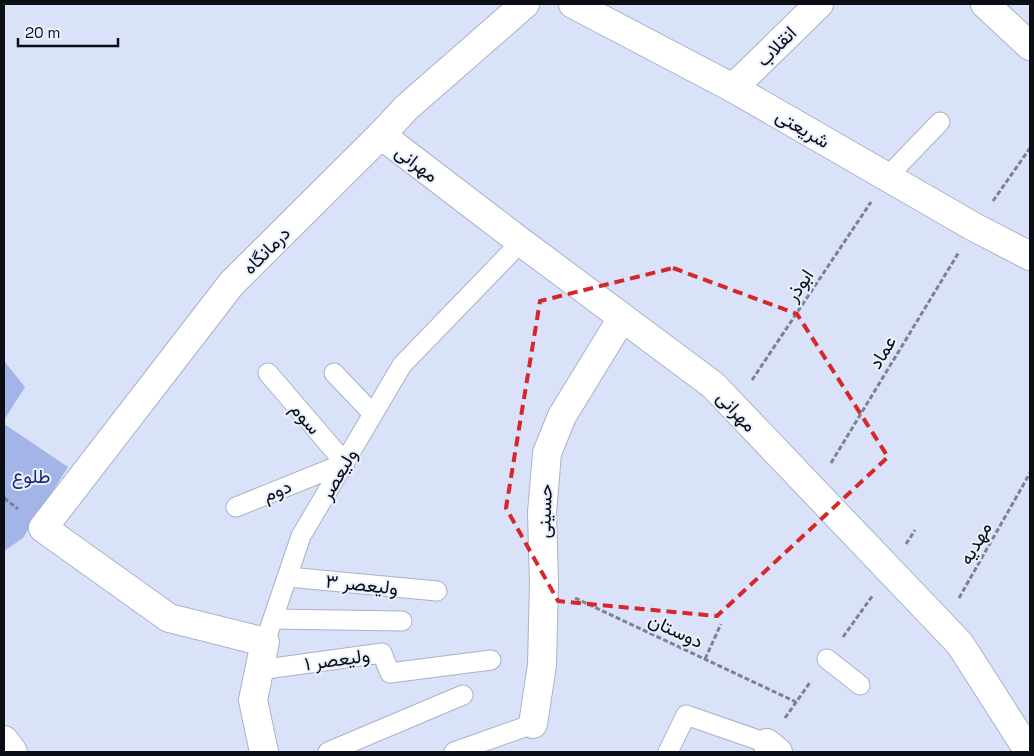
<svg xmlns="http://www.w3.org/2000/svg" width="1034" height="756" font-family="'Space Grotesk',Vazirmatn,sans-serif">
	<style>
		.green { fill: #a3b5e7 }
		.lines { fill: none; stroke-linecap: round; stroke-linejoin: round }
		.service-casing { stroke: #a9b2c7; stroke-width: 21 }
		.minor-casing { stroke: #a9b2c7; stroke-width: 30 }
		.tertiary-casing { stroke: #a9b2c7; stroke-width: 30 }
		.primary-casing { stroke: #a9b2c7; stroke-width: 30 }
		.path { stroke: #7c8291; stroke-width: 3; stroke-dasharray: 5 2.5; stroke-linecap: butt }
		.service { stroke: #fff; stroke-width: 19 }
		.minor { stroke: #fff; stroke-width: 28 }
		.tertiary { stroke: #fff; stroke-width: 28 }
		.primary { stroke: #fff; stroke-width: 28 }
		.marked { fill: none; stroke: #d62828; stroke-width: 4; stroke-dasharray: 10 6; stroke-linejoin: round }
		.labels { text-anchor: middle; stroke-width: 4; stroke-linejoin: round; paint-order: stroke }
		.street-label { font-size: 19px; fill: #0b0e15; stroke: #eaf0fe }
		.park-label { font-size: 19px; fill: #1b2a6d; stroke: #eaf0fe }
	</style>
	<rect width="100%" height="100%" fill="#dae2f9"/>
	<!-- green -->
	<g class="green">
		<polygon points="4,361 25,387 4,420"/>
		<polygon points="4,424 68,467 23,538 4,551"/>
	</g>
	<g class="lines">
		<defs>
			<g id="service">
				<polyline points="887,177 940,122"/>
				<polyline points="334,373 373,414"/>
				<polyline points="236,507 345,463 268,373"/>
				<polyline points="288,577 437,591"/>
				<polyline points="273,619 402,621"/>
				<polyline points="265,642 301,536 402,365 521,242"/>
				<polyline points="827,659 860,685"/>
				<polyline points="259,670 382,653 390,673 491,660"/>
				<polyline points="328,752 463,695"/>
				<polyline points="454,752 533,724"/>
				<polyline points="668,752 686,715 767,743"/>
			</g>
			<g id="minor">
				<polyline points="985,4 1030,46"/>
				<polyline points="733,88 819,4"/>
				<polyline points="381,135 521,242 713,385 960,644 1029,752"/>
				<polyline points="533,724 542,665 544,583 542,513 547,453 562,416 622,318"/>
				<polyline points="767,743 778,752"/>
				<polyline points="264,752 253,700 265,642 169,618 43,528 232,283 381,135 406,108 525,4"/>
			</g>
			<polyline id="tertiary" points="573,4 733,88 974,227 1030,256"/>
			<polyline id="primary" points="4,740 13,752"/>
		</defs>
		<!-- service casing -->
		<use href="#service" class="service-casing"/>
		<!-- minor casing -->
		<use href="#minor" class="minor-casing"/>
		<!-- tertiary casing -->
		<use href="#tertiary" class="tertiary-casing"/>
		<!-- primary casing -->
		<use href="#primary" class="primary-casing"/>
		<!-- path -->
		<g class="path">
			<polyline points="993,201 1030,148"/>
			<polyline points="752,380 871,202"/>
			<polyline points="831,463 959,252"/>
			<polyline points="4,498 18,509"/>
			<polyline points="906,544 915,530"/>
			<polyline points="575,598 796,702"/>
			<polyline points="959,598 1030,473"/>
			<polyline points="843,637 873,595"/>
			<polyline points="705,659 721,624"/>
			<polyline points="785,718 811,681"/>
		</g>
		<!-- service -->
		<use href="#service" class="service"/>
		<!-- minor -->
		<use href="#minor" class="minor"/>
		<!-- tertiary -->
		<use href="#tertiary" class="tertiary"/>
		<!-- primary -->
		<use href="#primary" class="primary"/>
	</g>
	<!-- marked area -->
	<path class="marked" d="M673 268 797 314 888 457 717 616 558 601 506 508 540 301Z"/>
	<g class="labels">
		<!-- street labels -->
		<g class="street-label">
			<text transform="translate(776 46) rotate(-45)" y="7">انقلاب</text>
			<text transform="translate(803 128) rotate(30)" y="7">شریعتی</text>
			<text transform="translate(417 163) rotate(37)" y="7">مهرانی</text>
			<text transform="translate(266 250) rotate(-45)" y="7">درمانگاه</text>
			<text transform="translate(799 285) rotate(-56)" y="7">ابوذر</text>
			<text transform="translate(882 352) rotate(-59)" y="7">عماد</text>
			<text transform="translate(737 411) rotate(47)" y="7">مهرانی</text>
			<text transform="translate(306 418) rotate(49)" y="7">سوم</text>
			<text transform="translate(338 474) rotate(-60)" y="7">ولیعصر</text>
			<text transform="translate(277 490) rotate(-22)" y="7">دوم</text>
			<text transform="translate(544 511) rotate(-88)" y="7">حسینی</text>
			<text transform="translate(975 543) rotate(-60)" y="7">مهدیه</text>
			<text transform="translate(362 584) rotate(6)" y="7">ولیعصر ۳</text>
			<text transform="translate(676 630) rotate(25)" y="7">دوستان</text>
			<text transform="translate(337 659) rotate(-8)" y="7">ولیعصر ۱</text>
		</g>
		<!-- park labels -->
		<g class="park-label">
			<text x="31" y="483">طلوع</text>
		</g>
	</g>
	<!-- border -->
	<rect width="1034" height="756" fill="none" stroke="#0b0e15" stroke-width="10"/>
	<!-- scale -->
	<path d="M18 38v8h100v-8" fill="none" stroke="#0b0e15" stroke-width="2.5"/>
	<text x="25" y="38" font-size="15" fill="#0b0e15" stroke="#eaf0fe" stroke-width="4" paint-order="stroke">20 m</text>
</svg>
